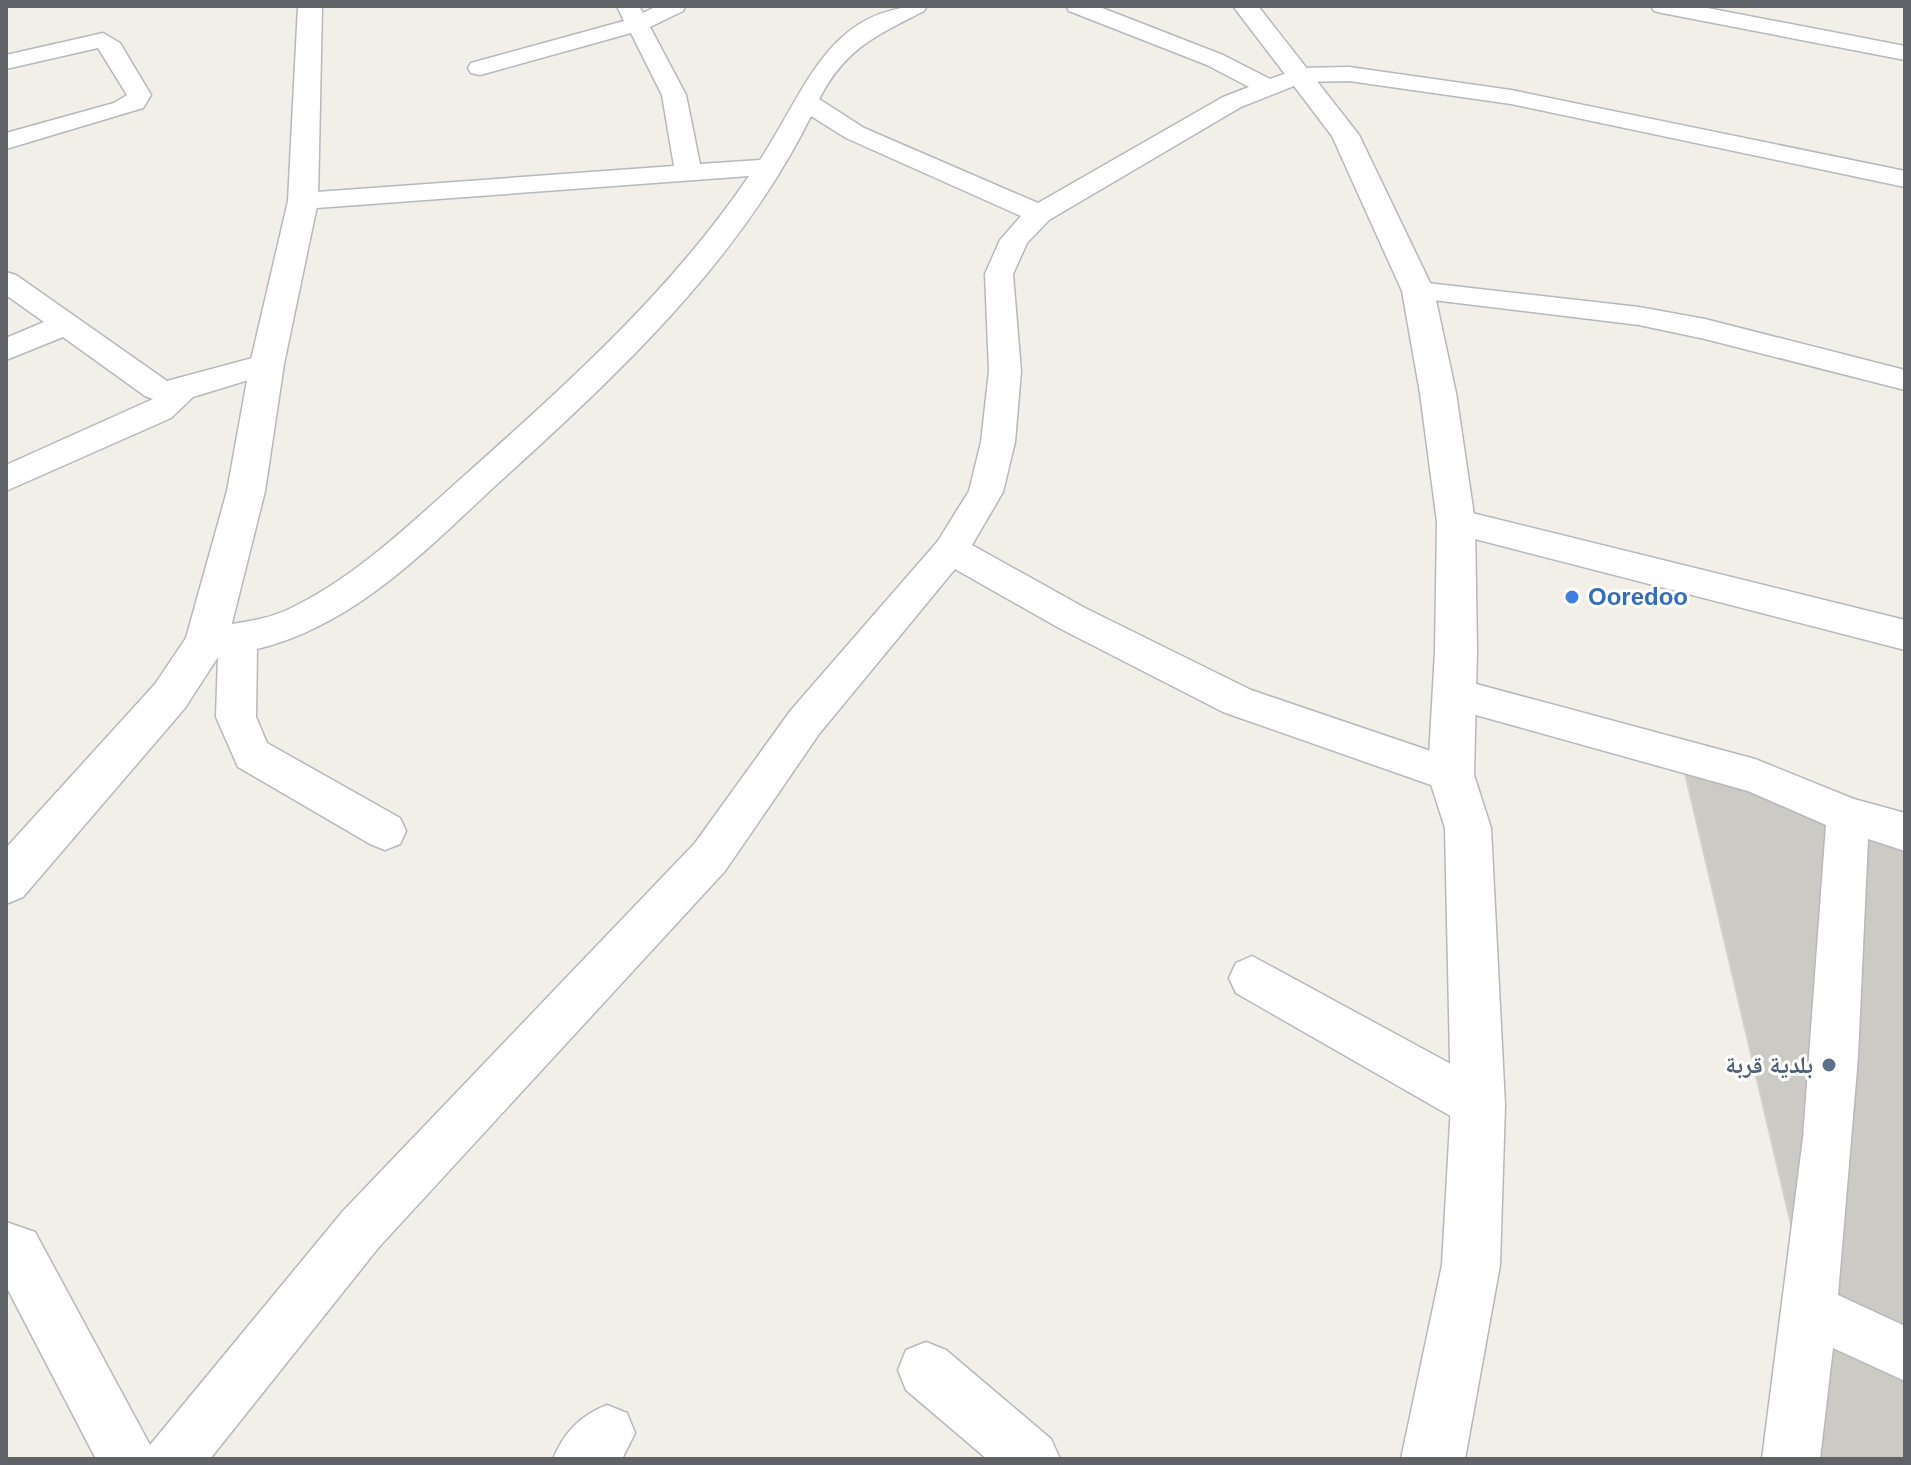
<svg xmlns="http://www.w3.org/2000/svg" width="1911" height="1465" font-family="Arial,'Noto Naskh Arabic',sans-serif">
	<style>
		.building { fill: #cccac5; stroke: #d6d1c6; stroke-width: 2 }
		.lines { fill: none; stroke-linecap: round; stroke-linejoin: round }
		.minor-casing { stroke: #b5b8bc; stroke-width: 3 }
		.tertiary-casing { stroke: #b5b8bc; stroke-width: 3 }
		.minor { fill: #fff; fill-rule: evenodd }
		.tertiary { fill: #fff; fill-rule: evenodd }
		.shop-dot { fill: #3f7fe0; stroke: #fff; stroke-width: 3 }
		.service-dot { fill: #5c6f8a; stroke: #fff; stroke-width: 3 }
		.labels { text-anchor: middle; stroke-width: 6; stroke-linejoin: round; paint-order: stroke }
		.shop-label { font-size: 24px; font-weight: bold; fill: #366cbe; stroke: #fff; text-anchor: start }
		.service-label { font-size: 24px; font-weight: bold; fill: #4e5e75; stroke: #fff; text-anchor: end }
	</style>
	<rect width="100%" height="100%" fill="#f1efe8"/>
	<!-- building -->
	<polygon class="building" points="1681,756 1905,821 1905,1459 1791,1459 1811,1310"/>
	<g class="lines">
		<defs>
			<g id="minor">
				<path d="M617 6H639L643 13 657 6H686L683 11 650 27 686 95 700 164 760 160C806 91 828 6 927 6L924 11C875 36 846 48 819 99L864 128 1038 203 1223 97 1249 87 1207 65 1069 11 1066 6H1097L1223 55 1270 79 1301 68 1349 67 1511 90 1905 171V187L1511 104 1349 81 1304 82 1241 107 1049 220 1027 243 1013 274 1021 371 1015 442 1003 492 972 545 1085 608 1251 690 1466 763 1472 775 1466 787 1451 792 1223 712 1059 628 955 569 819 734 725 871 379 1247 210 1459H96L6 1286V1222L35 1232 150 1445 343 1211 695 843 791 710 938 541 969 491 981 442 989 371 985 274 1000 240 1021 216 846 138 811 116C738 264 614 378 494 487 424 552 353 626 257 649L256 717 267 743 400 818 406 831 400 844 385 850 370 844 238 767 216 717 218 656 206 658 193 653 187 643 193 633C223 622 257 624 287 610 354 579 411 523 465 475 569 382 670 292 749 176L303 209 293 207 289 201 293 195 303 193 674 166 662 95 631 33 480 75 471 73 468 68 471 63 624 21Z"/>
				<polygon points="1651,6 1697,6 1905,46 1905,60 1662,13 1654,11"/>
				<polygon points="103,33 120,43 151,95 143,108 6,149 6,133 114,103 127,95 98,48 6,69 6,55"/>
				<polygon points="6,272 16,275 167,381 267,354 278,357 283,364 278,371 193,397 171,418 6,491 6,465 153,399 145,396 63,337 6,360 6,338 44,322 6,295"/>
				<polygon points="1418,282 1639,307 1705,319 1905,370 1905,390 1705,339 1639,325 1408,297 1403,291 1408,285"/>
				<polygon points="1456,509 1905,620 1905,650 1444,531 1439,522 1444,513"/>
				<polygon points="1454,678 1755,759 1854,799 1905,813 1905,851 1868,839 1858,1057 1838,1295 1905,1326 1905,1381 1833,1348 1820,1459 1762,1459 1803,1138 1826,825 1748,791 1440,705 1434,694 1440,683"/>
				<polygon points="1252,956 1495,1088 1502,1105 1495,1122 1478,1129 1461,1122 1236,993 1229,978 1236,963"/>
				<polygon points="926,1342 946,1350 1051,1439 1060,1459 987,1459 906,1390 898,1370 906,1350"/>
				<path d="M607 1405 627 1413 635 1433 622 1459H553C564 1432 580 1416 607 1405Z"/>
			</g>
			<g id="tertiary">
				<polygon points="298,6 322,6 318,201 284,364 265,491 227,643 185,708 23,897 6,904 6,848 155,684 186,638 227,491 250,364 288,201"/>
				<polygon points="1233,6 1258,6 1359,135 1434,291 1456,393 1475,522 1477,651 1474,775 1491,828 1505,1105 1500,1265 1465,1459 1401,1459 1442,1265 1451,1105 1445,828 1428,775 1435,651 1437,522 1420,393 1402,291 1332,136"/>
			</g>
		</defs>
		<!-- minor casing -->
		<use href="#minor" class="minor-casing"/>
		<!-- tertiary casing -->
		<use href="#tertiary" class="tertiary-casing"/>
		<!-- minor -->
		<use href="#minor" class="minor"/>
		<!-- tertiary -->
		<use href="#tertiary" class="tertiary"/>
	</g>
	<!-- markers -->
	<circle class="shop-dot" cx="1572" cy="597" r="8"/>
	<circle class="service-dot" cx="1829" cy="1065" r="8"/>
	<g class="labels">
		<!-- shop labels -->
		<g class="shop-label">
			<text x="1588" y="605">Ooredoo</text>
		</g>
		<!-- service labels -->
		<g class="service-label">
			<text x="1813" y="1073">بلدية قربة</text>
		</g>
	</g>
	<!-- border -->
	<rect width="1911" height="1465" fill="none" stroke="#5f6368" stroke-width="16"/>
</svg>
